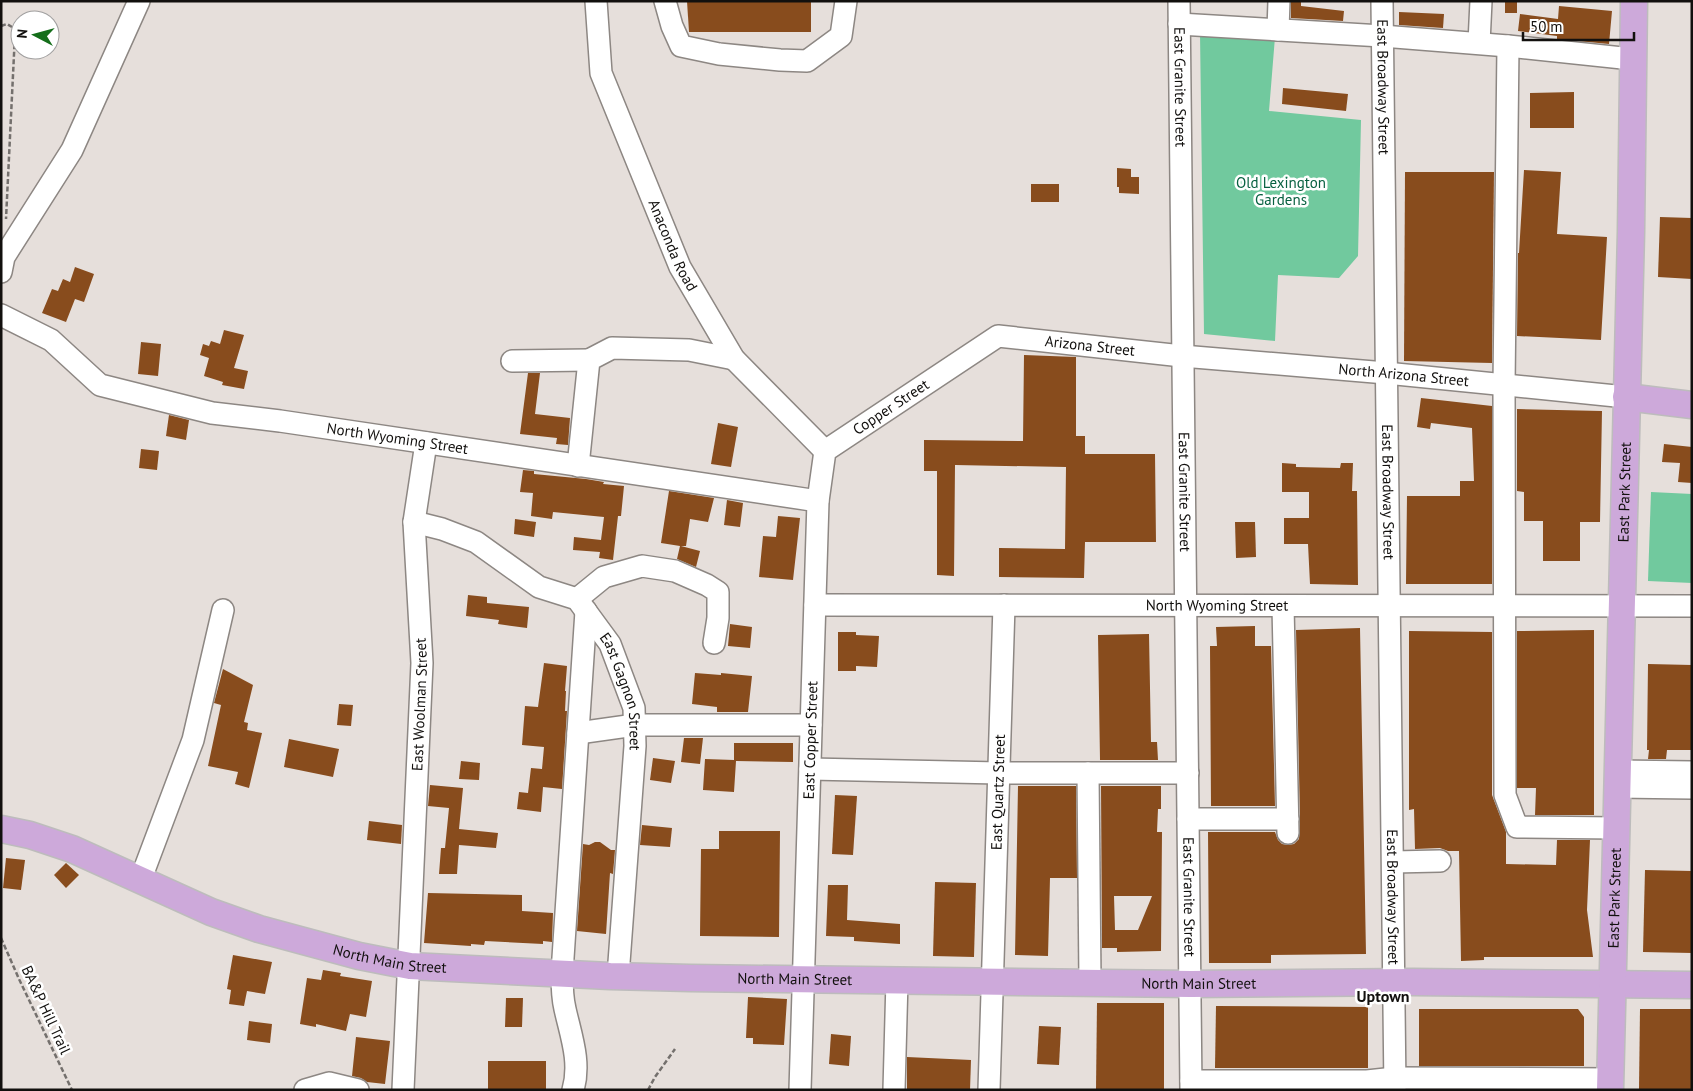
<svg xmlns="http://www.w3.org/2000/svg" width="1693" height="1091" font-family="'PT Sans',sans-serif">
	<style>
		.green { fill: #71c99e }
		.building { fill: #884c1d; fill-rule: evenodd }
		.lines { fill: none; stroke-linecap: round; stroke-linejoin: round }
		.minor-casing { stroke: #8d8783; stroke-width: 24 }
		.major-casing { stroke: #bdbcbc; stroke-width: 29 }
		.path { stroke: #74706d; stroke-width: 2.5; stroke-dasharray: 5 2.5; stroke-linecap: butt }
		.minor { stroke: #fff; stroke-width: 21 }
		.major { stroke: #cda9da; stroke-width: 26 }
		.labels { text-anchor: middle; stroke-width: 5; stroke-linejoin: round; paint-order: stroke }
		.street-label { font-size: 15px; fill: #12100e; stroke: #fff }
		.park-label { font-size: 15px; fill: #086141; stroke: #fff }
		.neighbourhood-label { font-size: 16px; font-weight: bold; fill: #12100e; stroke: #fff }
	</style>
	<rect width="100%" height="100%" fill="#e6dfdb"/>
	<!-- green -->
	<g class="green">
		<polygon points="1200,33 1275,37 1269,111 1361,120 1358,256 1339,278 1278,275 1275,341 1204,334"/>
		<polygon points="1651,492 1692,494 1692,583 1648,581"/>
	</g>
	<!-- building -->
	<g class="building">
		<polygon points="687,1 811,1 811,32 689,32"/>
		<polygon points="1291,1 1301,1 1301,6 1344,11 1343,21 1291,18"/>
		<rect x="1505" y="1" width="12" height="12"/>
		<polygon points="1559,6 1612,11 1609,44 1557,39 1557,36 1518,31 1520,14 1558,19"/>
		<polygon points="1399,12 1444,14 1443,28 1399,25"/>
		<polygon points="1283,88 1348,94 1346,111 1282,104"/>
		<polygon points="1574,92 1574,128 1530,128 1530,93"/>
		<polygon points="1117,168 1131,169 1131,177 1139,177 1139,194 1119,193 1119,187 1117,187"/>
		<polygon points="1524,170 1561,172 1557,234 1607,237 1601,340 1517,336 1518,253 1519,253"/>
		<polygon points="1405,172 1494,172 1492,363 1404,361"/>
		<rect x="1031" y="184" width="28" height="18"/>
		<polygon points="1660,217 1692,218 1692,279 1658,277"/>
		<polygon points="75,267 94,274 84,302 75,299 66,322 42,313 52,289 58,291 63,279 70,282"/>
		<polygon points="224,330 244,335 234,368 248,371 244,389 222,385 223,382 204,376 209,358 200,355 203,344 209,346 211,341 220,344"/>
		<polygon points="141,342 161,344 158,376 138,374"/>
		<polygon points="1024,355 1076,357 1076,436 1085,436 1085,454 1155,454 1156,542 1085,542 1084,578 999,577 999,548 1065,549 1066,467 955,465 954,576 937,575 937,471 924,471 924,440 1023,441"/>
		<polygon points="528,373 540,373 535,414 570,418 568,445 556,444 557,438 520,434"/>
		<polygon points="1421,398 1492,406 1492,584 1406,584 1407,496 1460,496 1460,481 1474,481 1472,428 1431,423 1430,429 1417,427"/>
		<polygon points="1517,409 1602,411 1600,522 1580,522 1580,561 1543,561 1543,521 1524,521 1524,492 1517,491"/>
		<polygon points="169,415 189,420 186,440 166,436"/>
		<polygon points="718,423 738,427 731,467 711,464"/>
		<polygon points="1664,444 1692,447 1692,483 1678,482 1680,463 1662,462"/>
		<polygon points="141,449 159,451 157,470 139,468"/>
		<polygon points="1282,463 1296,464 1296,467 1340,468 1341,463 1353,463 1352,491 1357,491 1358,585 1310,584 1308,544 1284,544 1284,518 1309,518 1309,492 1282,492"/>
		<polygon points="523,470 534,471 534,474 586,479 604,482 603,484 624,486 621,516 618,516 613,560 599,558 600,552 573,550 574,537 601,540 604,517 553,512 552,519 531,516 533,493 520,492"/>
		<polygon points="669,491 714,498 708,522 690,519 686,546 681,546 700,551 696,567 677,559 680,546 661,543"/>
		<polygon points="727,500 743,503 740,527 724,525"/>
		<polygon points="778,516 800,518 793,580 759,577 763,536 776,537"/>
		<polygon points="515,519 536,522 534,537 514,534"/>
		<polygon points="1235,522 1255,522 1256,557 1236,558"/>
		<polygon points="468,595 487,597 487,603 529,607 527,628 498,624 499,620 466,616"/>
		<polygon points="730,624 752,627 750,648 728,646"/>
		<polygon points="1255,626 1255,646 1271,646 1275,806 1211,806 1210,646 1217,646 1216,627"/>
		<polygon points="1360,628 1366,954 1271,955 1271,963 1209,963 1208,832 1275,832 1278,840 1282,844 1288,845 1294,844 1299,839 1300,819 1296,630"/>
		<polygon points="1594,630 1594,815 1535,815 1536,788 1517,788 1517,631"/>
		<polygon points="1409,631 1492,632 1492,795 1506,832 1506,864 1556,865 1557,840 1590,840 1587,910 1593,957 1484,957 1484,960 1461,961 1459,851 1448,851 1440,848 1415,849 1414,809 1409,810"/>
		<polygon points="838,632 856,632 856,635 879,636 877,667 856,666 856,671 838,671"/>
		<polygon points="1149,634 1151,742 1157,742 1158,760 1100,760 1098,635"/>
		<polygon points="544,663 567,666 565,691 566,691 565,711 567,711 562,789 543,787 541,812 517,809 519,792 528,793 531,768 542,769 544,747 522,745 525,706 538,707"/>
		<polygon points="1648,664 1692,665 1692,750 1667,750 1666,759 1648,759 1649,750 1647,750"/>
		<polygon points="223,669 253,685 244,722 248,723 247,730 262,733 249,788 235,784 238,772 208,766 221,705 214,703"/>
		<polygon points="695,673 721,675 721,673 752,676 748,712 717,712 717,707 692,704"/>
		<polygon points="339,704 353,705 351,726 337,725"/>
		<polygon points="684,738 703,738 700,764 681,762"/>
		<polygon points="289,739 339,749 333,777 284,767"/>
		<polygon points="734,743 793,743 793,762 736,761 734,792 703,790 705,759 734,760"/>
		<polygon points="653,758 675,761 671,783 650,780"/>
		<polygon points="461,761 480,763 479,780 459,779"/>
		<polygon points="430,785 463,788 459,829 498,833 496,848 459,845 457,874 439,874 441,848 445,848 449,808 428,806"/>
		<polygon points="1018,786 1076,786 1077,878 1050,878 1048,956 1015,955"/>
		<path d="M1101 786H1161V809H1158L1157 832H1162L1161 951 1117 952V948H1102ZM1114 896H1152L1138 930H1115Z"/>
		<polygon points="835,795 857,796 853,855 832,854"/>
		<polygon points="369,821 402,825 401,844 367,840"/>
		<polygon points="642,825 672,828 670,847 640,845"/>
		<polygon points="719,831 780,831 779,937 700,936 701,849 719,849"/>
		<polygon points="595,842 600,842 611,850 615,850 613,874 610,873 606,934 577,931 583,844 589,845"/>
		<polygon points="6,858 25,860 21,890 3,888"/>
		<polygon points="66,863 79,875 66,888 54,875"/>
		<polygon points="1645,870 1692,871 1692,953 1643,952"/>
		<polygon points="935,882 976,883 974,957 933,956"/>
		<polygon points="828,885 848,885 847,920 900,924 900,944 854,941 854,937 826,936"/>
		<polygon points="428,893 522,895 522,911 553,913 552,942 543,941 543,944 485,941 484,945 471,944 471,946 424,943"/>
		<polygon points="233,955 272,962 265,994 247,991 244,1006 229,1004 231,990 227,989"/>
		<polygon points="323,970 341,973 340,976 372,981 366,1017 350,1014 346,1031 316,1024 316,1027 300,1024 307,978 321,980"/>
		<polygon points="748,997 787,999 784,1045 753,1044 753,1038 746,1038"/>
		<polygon points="506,998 523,998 522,1027 505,1027"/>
		<polygon points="1097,1003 1164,1003 1164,1090 1096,1090"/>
		<polygon points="1216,1006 1368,1007 1368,1068 1215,1068"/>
		<polygon points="1419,1009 1578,1009 1584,1017 1584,1066 1419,1066"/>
		<polygon points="1640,1009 1692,1009 1692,1090 1639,1090"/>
		<polygon points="249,1021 272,1024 270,1043 247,1040"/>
		<polygon points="1039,1026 1061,1027 1059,1065 1037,1064"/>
		<polygon points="831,1034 851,1036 849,1066 829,1064"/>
		<polygon points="356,1037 390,1041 385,1084 367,1082 361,1078 352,1076"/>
		<polygon points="907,1057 971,1060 970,1090 907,1090"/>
		<rect x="488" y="1061" width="58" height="29"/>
	</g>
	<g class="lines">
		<defs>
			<g id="minor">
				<path id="s1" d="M596 1 601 73 680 267 734 359 825 451"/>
				<polyline points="665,1 672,26 681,46 719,54 780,60 807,61 841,36 846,1"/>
				<path id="s2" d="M1179 1 1191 1090"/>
				<path id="s3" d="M1382 1 1395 1090"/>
				<polyline points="1179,24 1382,36 1508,46 1632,59"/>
				<polyline points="1278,30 1279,1"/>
				<polyline points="1479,43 1481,1"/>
				<polyline points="1508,46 1504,385 1505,795 1517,827 1616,828"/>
				<polyline points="1,272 4,257 72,150 139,1"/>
				<path id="s4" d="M1 315 51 340 100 385 212 413 280 421 818 501"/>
				<polyline points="512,361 589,360"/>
				<polyline points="578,466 589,360 612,348 689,350 734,359"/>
				<path id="s5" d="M414 522 442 529 476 542 539 587 577 599 610 644 634 708 635 746 618 976"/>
				<polyline points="577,599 604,577 642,566 675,571 707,585 718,592 718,618 714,643"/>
				<path id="s6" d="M815 605 1692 606"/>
				<polyline points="1283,606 1288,833"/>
				<polyline points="578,733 635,725 811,725"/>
				<polyline points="810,769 999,773 1188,773"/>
				<polyline points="1617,771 1692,772"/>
				<polyline points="1088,773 1090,982"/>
				<polyline points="1617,787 1692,788"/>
				<polyline points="1188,819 1288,819"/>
				<polyline points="1393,862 1440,861"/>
				<polyline points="140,881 193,740 223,610"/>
				<polyline points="1191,1081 1367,1081 1395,1078 1610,1079"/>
				<polyline points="305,1090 329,1083 358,1090"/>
				<path id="s7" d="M403 1090 422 663 414 522 426 443"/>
				<path d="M573 1090C581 1062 571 1036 565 1009 562 997 562 985 562 973L586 611"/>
				<path id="s8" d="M800 1090 818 501 825 451 998 336 1182 356 1386 373 1626 397"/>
				<polyline points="894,1090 897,980"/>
				<path id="s9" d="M989 1090 1004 605"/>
			</g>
			<g id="major">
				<polyline points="1626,397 1692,405"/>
				<path id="s10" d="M1 829 30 835 72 849 211 912 259 929 359 956 410 966 610 976 690 978 1191 984 1413 982 1692 985"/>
				<path id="s11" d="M1610 1090 1631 232 1634 1"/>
			</g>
		</defs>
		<!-- minor casing -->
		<use href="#minor" class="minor-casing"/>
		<!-- major casing -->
		<use href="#major" class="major-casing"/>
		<!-- path -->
		<g class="path">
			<polyline points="1,26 7,24 12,27 15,34 6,219"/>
			<polyline points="1,938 19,979 72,1090"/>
			<polyline points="648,1090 655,1077 675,1049"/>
		</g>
		<!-- minor -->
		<use href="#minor" class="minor"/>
		<!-- major -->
		<use href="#major" class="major"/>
	</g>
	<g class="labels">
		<!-- street labels -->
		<g class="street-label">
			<text dy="5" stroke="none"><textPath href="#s2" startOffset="86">East Granite Street</textPath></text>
			<text dy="5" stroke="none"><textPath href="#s3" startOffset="86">East Broadway Street</textPath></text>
			<text dy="5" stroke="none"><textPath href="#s1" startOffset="259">Anaconda Road</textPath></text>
			<text dy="5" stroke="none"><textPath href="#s8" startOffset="940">Arizona Street</textPath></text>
			<text dy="5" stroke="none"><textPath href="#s8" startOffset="1255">North Arizona Street</textPath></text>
			<text dy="5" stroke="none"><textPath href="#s8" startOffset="719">Copper Street</textPath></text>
			<text dy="5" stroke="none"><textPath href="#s4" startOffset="425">North Wyoming Street</textPath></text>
			<text dy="5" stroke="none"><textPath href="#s2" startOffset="491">East Granite Street</textPath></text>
			<text dy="5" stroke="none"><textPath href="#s3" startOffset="491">East Broadway Street</textPath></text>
			<text dy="5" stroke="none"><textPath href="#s11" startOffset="598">East Park Street</textPath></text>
			<text dy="5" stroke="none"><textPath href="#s6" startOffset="402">North Wyoming Street</textPath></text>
			<text dy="5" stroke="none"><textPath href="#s5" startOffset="288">East Gagnon Street</textPath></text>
			<text dy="5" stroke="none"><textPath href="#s7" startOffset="386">East Woolman Street</textPath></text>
			<text dy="5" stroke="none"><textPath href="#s8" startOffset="350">East Copper Street</textPath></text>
			<text dy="5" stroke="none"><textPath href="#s9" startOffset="298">East Quartz Street</textPath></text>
			<text dy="5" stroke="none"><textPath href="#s2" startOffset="896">East Granite Street</textPath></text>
			<text dy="5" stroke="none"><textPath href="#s3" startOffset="896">East Broadway Street</textPath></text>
			<text dy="5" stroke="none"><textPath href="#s11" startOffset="192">East Park Street</textPath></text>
			<text dy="5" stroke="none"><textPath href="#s10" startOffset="412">North Main Street</textPath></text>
			<text dy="5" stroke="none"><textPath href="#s10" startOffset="818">North Main Street</textPath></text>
			<text dy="5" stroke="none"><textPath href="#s10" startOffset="1222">North Main Street</textPath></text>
			<text transform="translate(46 1010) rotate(65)" y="5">BA&amp;P Hill Trail</text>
		</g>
		<!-- park labels -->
		<g class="park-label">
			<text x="1281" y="188">Old Lexington<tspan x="1281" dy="17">Gardens</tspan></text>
		</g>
		<!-- neighbourhood labels -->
		<g class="neighbourhood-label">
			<text x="1383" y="1002">Uptown</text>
		</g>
	</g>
	<!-- border -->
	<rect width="1693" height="1091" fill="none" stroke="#12100e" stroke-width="5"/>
	<!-- north arrow -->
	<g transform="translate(35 35) rotate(276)"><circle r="24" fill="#ffffff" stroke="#a09f9f"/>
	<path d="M0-4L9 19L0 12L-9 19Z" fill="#146e1a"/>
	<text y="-8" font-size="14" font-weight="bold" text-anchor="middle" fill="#12100e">N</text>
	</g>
	<!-- scale -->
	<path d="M1523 32v8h111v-8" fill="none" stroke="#12100e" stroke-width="2.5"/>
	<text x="1530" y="32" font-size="15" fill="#12100e" stroke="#ffffff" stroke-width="4" paint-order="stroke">50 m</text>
</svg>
